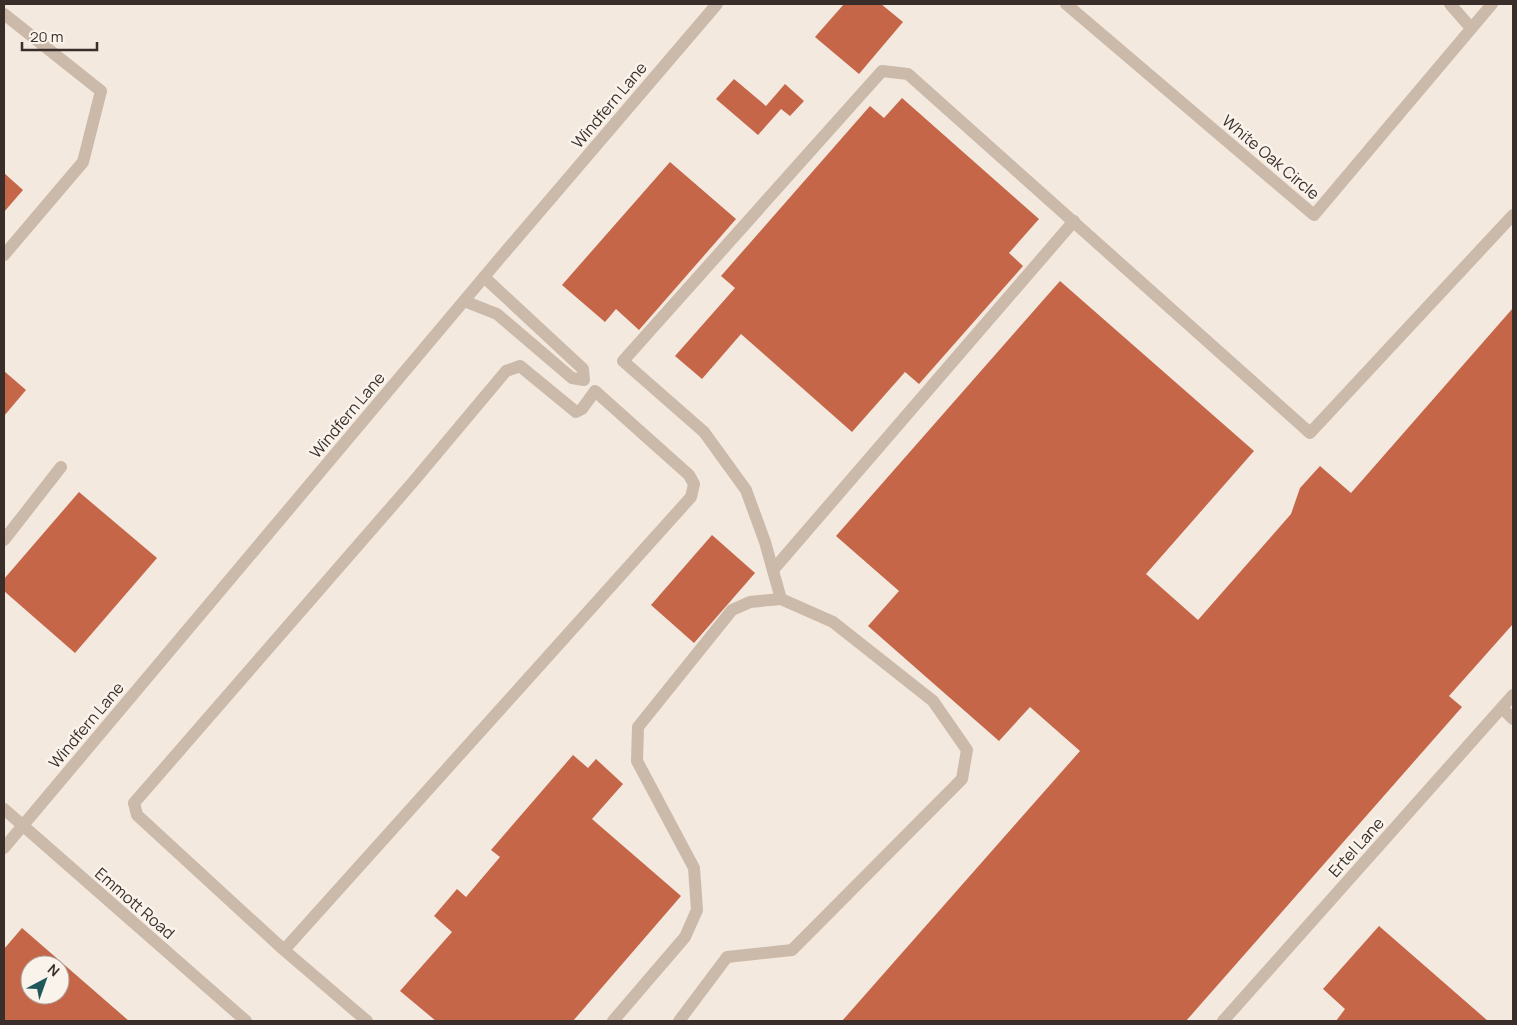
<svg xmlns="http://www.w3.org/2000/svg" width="1517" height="1025" font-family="Manrope,sans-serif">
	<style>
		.building { fill: #c66649; fill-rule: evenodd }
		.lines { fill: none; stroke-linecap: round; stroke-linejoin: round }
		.minor { stroke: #cbb9aa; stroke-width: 12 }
		.labels { text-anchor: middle; stroke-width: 5; stroke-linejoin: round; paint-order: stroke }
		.street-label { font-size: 16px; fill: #392e2a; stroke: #faf3eb }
	</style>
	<rect width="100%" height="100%" fill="#f3e9df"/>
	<!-- building -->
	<g class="building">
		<polygon points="844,4 881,4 903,22 859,74 815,37"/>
		<polygon points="734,79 766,106 785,84 804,101 790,116 781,109 758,135 716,99"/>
		<polygon points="902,98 1039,219 1009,253 1023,266 919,384 905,372 852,432 741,334 702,379 675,356 735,288 721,276 870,106 884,118"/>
		<polygon points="670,162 736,219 639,330 616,309 605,322 562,285"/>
		<polygon points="4,173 23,190 4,212"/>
		<polygon points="1060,281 1254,451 1146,574 1198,620 1291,514 1300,488 1320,466 1351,493 1513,308 1513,624 1449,696 1462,707 1186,1021 842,1021 1080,751 1030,707 999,741 868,626 899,591 836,536"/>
		<polygon points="4,371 26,390 4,416"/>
		<polygon points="79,492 157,558 75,653 4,591 4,579"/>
		<polygon points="712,535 755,573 694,643 651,605"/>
		<polygon points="573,755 588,768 596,759 623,784 592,819 681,896 573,1021 436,1021 400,991 452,932 434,916 457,889 466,897 500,857 491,850"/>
		<polygon points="1379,926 1488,1021 1336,1021 1345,1009 1323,989"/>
		<path d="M22 928 129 1021H4V949ZM30 965H60V995H30Z"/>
	</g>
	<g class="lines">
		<!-- minor -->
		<g class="minor">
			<polyline points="1066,4 1314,215 1492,4"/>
			<polyline points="1450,4 1471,28"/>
			<polyline points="4,14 101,91 83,162 4,255"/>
			<polyline points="464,301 497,314 572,378 584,380 583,369 484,277"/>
			<polyline points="4,540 61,467"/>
			<polyline points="773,570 1074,221"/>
			<polyline points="781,599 765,542 746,490 704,432 623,361 882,71 908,74 1310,433 1513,215"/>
			<polyline points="1502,708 1513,719"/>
			<polyline points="4,809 246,1021"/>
			<polyline points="4,848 500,258 717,4"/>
			<polyline points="284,950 691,497 694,484 689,475 595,391 582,409 576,412 520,366 506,371 413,482 134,803 137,815 284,950 367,1021"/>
			<polyline points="613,1021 685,937 697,910 694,868 637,761 638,727 732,610 750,602 781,599 833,622 933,701 967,750 962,779 792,950 727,957 679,1021"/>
			<polyline points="1223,1021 1513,695"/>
		</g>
	</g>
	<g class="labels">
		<!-- street labels -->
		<g class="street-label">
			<text transform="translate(609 105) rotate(-50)" y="6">Windfern Lane</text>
			<text transform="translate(1271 157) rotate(40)" y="6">White Oak Circle</text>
			<text transform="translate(347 415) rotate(-50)" y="6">Windfern Lane</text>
			<text transform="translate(86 725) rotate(-50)" y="6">Windfern Lane</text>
			<text transform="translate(1356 847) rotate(-48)" y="6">Ertel Lane</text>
			<text transform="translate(135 903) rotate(41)" y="6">Emmott Road</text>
		</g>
	</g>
	<!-- border -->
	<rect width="1517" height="1025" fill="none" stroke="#392e2a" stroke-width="10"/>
	<!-- north arrow -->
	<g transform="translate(45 980) rotate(41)"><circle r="24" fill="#faf3eb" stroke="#ada49e"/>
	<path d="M0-4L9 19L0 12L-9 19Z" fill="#1f585b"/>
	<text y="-8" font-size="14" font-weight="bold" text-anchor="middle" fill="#392e2a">N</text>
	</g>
	<!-- scale -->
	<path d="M22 42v8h75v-8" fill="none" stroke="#392e2a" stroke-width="2.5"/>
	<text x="30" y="42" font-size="15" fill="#392e2a" stroke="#faf3eb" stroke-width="4" paint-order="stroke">20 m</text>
</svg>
